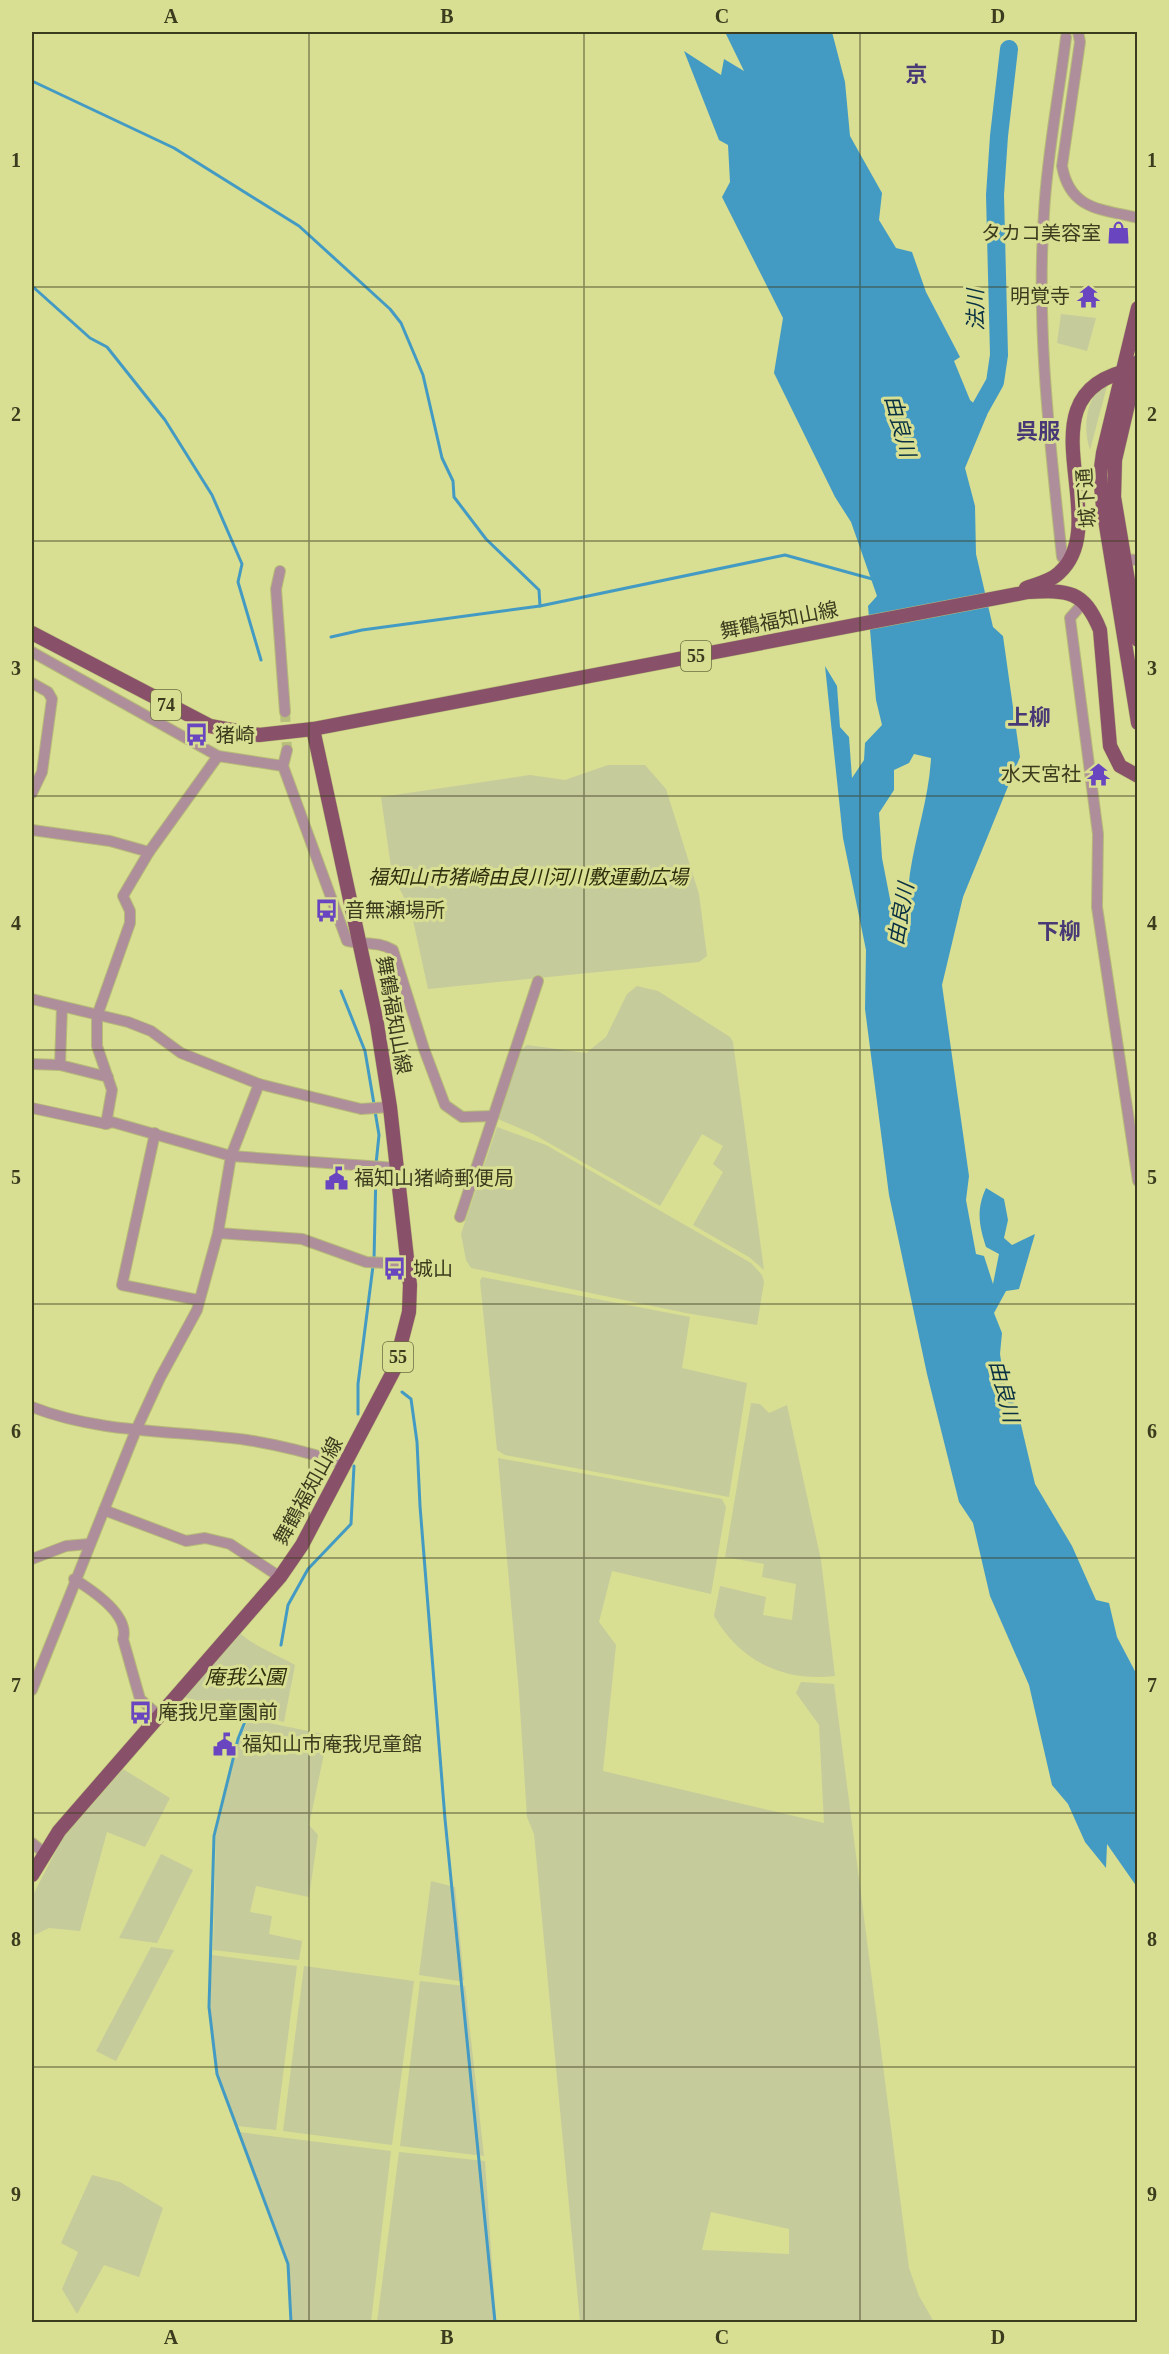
<svg xmlns="http://www.w3.org/2000/svg" width="1169" height="2354" font-family="'Times New Roman','Noto Sans JP',serif">
	<style>
		.green { fill: #c6cb9b; fill-rule: evenodd }
		.water { fill: #439bc4; fill-rule: evenodd }
		.lines { fill: none; stroke-linecap: round; stroke-linejoin: round }
		.stream { stroke: #439bc4; stroke-width: 3 }
		.river { stroke: #439bc4; stroke-width: 18 }
		.minor-tunnel { stroke: #b8be7b; stroke-width: 10; stroke-dasharray: 10 5; stroke-linecap: butt }
		.minor-casing { stroke: #b5ba78; stroke-width: 12 }
		.major-casing { stroke: #b5ba78; stroke-width: 15 }
		.minor { stroke: #af8e9b; stroke-width: 10 }
		.major { stroke: #895069; stroke-width: 14 }
		.grid { fill: none; stroke: #3a3c1d; stroke-width: 1.5; stroke-opacity: 0.55 }
		.labels { text-anchor: middle; stroke-width: 6; stroke-linejoin: round; paint-order: stroke }
		.shield { fill: #d8de92; stroke: #696d40; stroke-width: 1.5 }
		.shield-label { font-size: 18px; font-weight: bold; fill: #3a3c1d }
		.poi-label { font-size: 20px; fill: #3a3c1d; stroke: #d8de92; text-anchor: start }
		.street-label { font-size: 20px; fill: #3a3c1d; stroke: #d8de92 }
		.park-label { font-size: 20px; font-style: italic; fill: #2d2e0b; stroke: #d8de92 }
		.water-label { font-size: 21px; font-style: italic; fill: #083042; stroke: #d8de92 }
		.quarter-label { font-size: 22px; font-weight: bold; fill: #483976; stroke: #d8de92 }
		.neatline { fill: none; stroke: #3a3c1d; stroke-width: 2 }
		.grid-label { font-size: 20px; text-anchor: middle; font-weight: bold; fill: #3a3c1d }
	</style>
	<rect width="100%" height="100%" fill="#d8de92"/>
	<!-- green -->
	<g class="green">
		<polygon points="1061,314 1096,318 1087,351 1057,343"/>
		<path d="M1103 386H1107L1090 450C1083 429 1085 400 1103 386Z"/>
		<polygon points="608,765 645,765 666,789 699,894 707,956 699,962 428,989 411,911 392,874 381,797 530,775 565,780"/>
		<polygon points="637,986 658,991 730,1037 733,1042 764,1270 749,1257 693,1225 723,1172 713,1164 723,1146 702,1134 660,1206 533,1134 498,1119 521,1050 527,1045 586,1053 606,1037 627,994"/>
		<polygon points="497,1127 546,1145 751,1263 762,1275 764,1282 757,1325 686,1313 471,1268 466,1260 461,1234"/>
		<polygon points="482,1277 690,1317 682,1368 747,1383 729,1497 505,1455 497,1450 480,1281"/>
		<path d="M751 1403 760 1404 769 1413 787 1405 821 1560 835 1676C783 1682 740 1661 714 1616L720 1586 766 1597 763 1615 792 1620 796 1584 762 1577 764 1564 725 1557Z"/>
		<path d="M498 1458 722 1499 726 1507 711 1594 612 1571 599 1622 616 1645 603 1771 824 1823 819 1725 796 1693 801 1682 834 1684 909 2268 919 2296 934 2322H580L534 1834 527 1817 519 1693ZM711 2212 789 2229V2254L702 2250Z"/>
		<path d="M238 1631C249 1644 278 1655 295 1665L284 1722 183 1697Z"/>
		<polygon points="249,1719 328,1735 309,1825 318,1835 309,1897 256,1886 250,1912 272,1916 269,1934 302,1941 299,1960 213,1950 216,1835 239,1739"/>
		<polygon points="123,1769 170,1798 145,1847 107,1832 80,1931 49,1928 32,1936 33,1895 63,1837"/>
		<polygon points="161,1854 193,1870 157,1943 119,1938"/>
		<polygon points="431,1881 455,1887 464,1980 459,1981 419,1975"/>
		<polygon points="151,1947 174,1950 116,2061 96,2051"/>
		<path d="M212 1955 297 1966 276 2130 237 2126C230 2109 222 2091 217 2073 207 2035 211 1994 212 1955Z"/>
		<polygon points="304,1966 414,1981 392,2145 283,2131"/>
		<polygon points="420,1981 465,1986 484,2156 400,2146"/>
		<polygon points="239,2132 391,2151 371,2322 292,2322 288,2263"/>
		<polygon points="399,2152 485,2161 496,2322 377,2322"/>
		<polygon points="92,2175 120,2182 163,2208 139,2277 104,2265 77,2314 62,2289 78,2252 61,2243"/>
	</g>
	<!-- water -->
	<path class="water" d="M725 32H832L845 82 850 136 882 193 879 220 896 248 912 252 926 292 960 357 954 361 970 400 987 415 965 468 975 506 976 554 993 627 1003 636 1020 757 963 897 942 985 969 1176 966 1200 976 1254 984 1256 993 1284 999 1254 986 1247C979 1225 976 1210 986 1188L1004 1199 1008 1220 1004 1238 1012 1245 1035 1234 1019 1289 1006 1291 994 1313 1002 1333 1000 1354 1005 1386 1018 1412 1035 1484 1072 1546 1096 1600 1109 1603 1117 1637 1137 1675V1887L1107 1844 1106 1868 1085 1842 1068 1804 1052 1785 1029 1685 990 1596 973 1523 959 1502 927 1374 889 1195 865 1009 866 950 843 838 825 666 837 686 840 727 849 737 852 778 864 760 865 743 882 725 876 700 868 606 877 596 851 522 835 497 774 373 783 318 722 197 730 182 728 145 719 140 684 51 721 75 724 59 744 71ZM914 754 931 758C929 797 916 834 910 873 907 895 907 920 905 942L897 935 882 858 879 813 894 790V770L909 763Z"/>
	<g class="lines">
		<!-- stream -->
		<g class="stream">
			<polyline points="32,81 174,148 299,226 390,309 401,323 423,375 442,458 453,481 454,497 486,539 539,590 540,606"/>
			<polyline points="32,286 90,338 107,347 165,420 212,495 242,564 238,582 261,660"/>
			<polyline points="331,637 362,630 540,606 785,555 876,580"/>
			<polyline points="341,991 365,1051 374,1104"/>
			<polyline points="375,1111 379,1135 376,1164"/>
			<polyline points="374,1260 376,1170"/>
			<polyline points="402,1392 411,1399 417,1442 420,1506 445,1819 495,2322"/>
			<polyline points="358,1414 358,1384 373,1266"/>
			<polyline points="281,1645 288,1605 308,1569 351,1524 354,1466"/>
			<polyline points="246,1719 238,1739 214,1836 209,2007 217,2074 288,2264 291,2322"/>
		</g>
		<!-- river -->
		<polyline class="river" points="968,430 995,382 999,355 995,195 999,136 1009,49"/>
		<!-- minor-tunnel -->
		<polyline class="minor-tunnel" points="285,712 287,750"/>
		<defs>
			<g id="minor">
				<path d="M1078 32 1080 42 1062 166C1070 210 1101 209 1138 218"/>
				<path d="M1062 557C1050 442 1036 328 1044 213 1047 154 1059 95 1066 37"/>
				<polyline points="1118,559 1138,560"/>
				<polyline points="280,571 276,589 285,712"/>
				<polyline points="1084,602 1070,618 1098,834 1097,907 1138,1181"/>
				<path d="M32 652 218 756 283 766 347 941C364 945 378 941 393 950L424 1049 445 1105 462 1117 493 1116"/>
				<polyline points="32,683 48,692 52,699 42,772 32,793"/>
				<polyline points="283,766 287,750"/>
				<polyline points="32,830 110,841 149,852"/>
				<polyline points="32,999 128,1022 151,1031 181,1053 259,1084 361,1109 390,1107"/>
				<polyline points="62,1007 60,1065 108,1077"/>
				<polyline points="32,1064 60,1065"/>
				<polyline points="32,1108 106,1124 112,1122 231,1156 397,1168"/>
				<polyline points="106,1124 112,1090 97,1046 97,1016 130,923 130,911 123,896 149,852 218,756"/>
				<polyline points="155,1133 122,1285 198,1300"/>
				<polyline points="460,1217 538,981"/>
				<polyline points="218,1233 302,1239 366,1262 408,1264"/>
				<path d="M32 1407C101 1434 175 1430 247 1440 280 1445 314 1454 345 1464"/>
				<polyline points="104,1510 186,1541 205,1538 230,1544 280,1577"/>
				<polyline points="32,1559 66,1546 89,1544"/>
				<path d="M74 1579C92 1590 130 1615 123 1639L140 1699 159 1716"/>
				<polyline points="32,1690 136,1430 160,1378 197,1310 218,1233 231,1156 259,1084"/>
				<polyline points="32,1843 43,1852"/>
			</g>
			<g id="major">
				<polyline points="1138,308 1103,453 1100,475 1103,507 1138,723"/>
				<polyline points="1138,362 1115,460 1114,497 1138,640"/>
				<path d="M1026 588C1037 584 1051 581 1059 573 1118 520 1013 390 1136 369"/>
				<path d="M32 633 210 726 259 735 313 729 1028 592C1068 590 1084 590 1100 630L1110 746 1120 766 1138 776"/>
				<polyline points="32,1875 59,1831 280,1577 302,1545 394,1370 409,1312 410,1285 390,1107 377,1024 313,729"/>
			</g>
		</defs>
		<!-- minor casing -->
		<use href="#minor" class="minor-casing"/>
		<!-- major casing -->
		<use href="#major" class="major-casing"/>
		<!-- minor -->
		<use href="#minor" class="minor"/>
		<!-- major -->
		<use href="#major" class="major"/>
	</g>
	<!-- grid -->
	<path class="grid" d="M309 32V2322M584 32V2322M860 32V2322M32 287H1138M32 541H1138M32 796H1138M32 1050H1138M32 1304H1138M32 1558H1138M32 1813H1138M32 2067H1138"/>
	<!-- icons -->
	<defs>
		<symbol id="shop-bare" viewBox="-9 -9 18 18"><path d="M-5-2.5h2.3a2.7 3.5 0 0 1 5.4 0H5L5.5 6h-11ZM-1.5-2.5h3a1.5 2.3 0 0 0-3 0Z" fill="#6946bf" stroke="#d8de92" stroke-width="2.5" paint-order="stroke"/></symbol>
		<symbol id="temple-bare" viewBox="-9 -9 18 18"><path d="M0-6L5-2H3V0L6.5 2.5H4V6H1.5V3h-3V6H-4V2.5H-6.5L-3 0V-2H-5Z" fill="#6946bf" stroke="#d8de92" stroke-width="2.5" paint-order="stroke"/></symbol>
		<symbol id="bus-bare" viewBox="-9 -9 18 18"><path d="M-5-6H5V4H4V6H2V4H-2V6H-4V4H-5ZM-3.5-4V0h7V-4ZM-3.5 1.2v1.5H-2V1.2ZM2 1.2v1.5H3.5V1.2Z" fill="#6946bf" stroke="#d8de92" stroke-width="2.5" paint-order="stroke"/></symbol>
		<symbol id="civic-bare" viewBox="-9 -9 18 18"><path d="M-.6-6.5H3V-4.5H.6V-3L4-1V1h2V6H-6V1h2V-1L-.6-3ZM-1.2 2.5V6h2.4V2.5Z" fill="#6946bf" stroke="#d8de92" stroke-width="2.5" paint-order="stroke"/></symbol>
	</defs>
	<g fill-rule="evenodd">
		<use href="#shop-bare" x="1102" y="216" width="33" height="33"/>
		<use href="#temple-bare" x="1072" y="280" width="33" height="33"/>
		<use href="#bus-bare" x="180" y="718" width="33" height="33"/>
		<use href="#temple-bare" x="1082" y="758" width="33" height="33"/>
		<use href="#bus-bare" x="310" y="894" width="33" height="33"/>
		<use href="#civic-bare" x="320" y="1162" width="33" height="33"/>
		<use href="#bus-bare" x="378" y="1252" width="33" height="33"/>
		<use href="#bus-bare" x="124" y="1696" width="33" height="33"/>
		<use href="#civic-bare" x="208" y="1728" width="33" height="33"/>
	</g>
	<g class="labels">
		<!-- shield labels -->
		<g class="shield">
			<rect x="681" y="641" width="30" height="30" rx="4.5"/>
			<rect x="151" y="690" width="30" height="30" rx="4.5"/>
			<rect x="383" y="1342" width="30" height="30" rx="4.5"/>
		</g>
		<g class="shield-label">
			<text x="696" y="662">55</text>
			<text x="166" y="711">74</text>
			<text x="398" y="1363">55</text>
		</g>
		<!-- poi labels -->
		<g class="poi-label">
			<text x="1101" y="240" text-anchor="end">タカコ美容室</text>
			<text x="1070" y="303" text-anchor="end">明覚寺</text>
			<text x="215" y="742">猪崎</text>
			<text x="1081" y="781" text-anchor="end">水天宮社</text>
			<text x="345" y="917">音無瀬場所</text>
			<text x="354" y="1185">福知山猪崎郵便局</text>
			<text x="413" y="1276">城山</text>
			<text x="158" y="1719">庵我児童園前</text>
			<text x="242" y="1751">福知山市庵我児童館</text>
		</g>
		<!-- street labels -->
		<g class="street-label">
			<text transform="translate(1086 498) rotate(-94)" y="7">城下通</text>
			<text transform="translate(779 620) rotate(-11)" y="7">舞鶴福知山線</text>
			<text transform="translate(394 1015) rotate(80)" y="7">舞鶴福知山線</text>
			<text transform="translate(308 1491) rotate(-61)" y="7">舞鶴福知山線</text>
		</g>
		<!-- park labels -->
		<g class="park-label">
			<text x="528" y="884">福知山市猪崎由良川河川敷運動広場</text>
			<text x="245" y="1684">庵我公園</text>
		</g>
		<!-- water labels -->
		<g class="water-label">
			<text transform="translate(976 310) rotate(-91)" y="7">法川</text>
			<text transform="translate(900 426) rotate(75)" y="7">由良川</text>
			<text transform="translate(901 914) rotate(-80)" y="7">由良川</text>
			<text transform="translate(1004 1391) rotate(76)" y="7">由良川</text>
		</g>
		<!-- quarter labels -->
		<g class="quarter-label">
			<text x="916" y="82">京</text>
			<text x="1038" y="439">呉服</text>
			<text x="1029" y="725">上柳</text>
			<text x="1059" y="939">下柳</text>
		</g>
	</g>
	<!-- border -->
	<rect width="1169" height="2354" fill="none" stroke="#d8de92" stroke-width="66"/>
	<rect x="33" y="33" width="1103" height="2288" class="neatline"/>
	<g class="grid-label">
		<text x="171" y="23">A</text>
		<text x="447" y="23">B</text>
		<text x="722" y="23">C</text>
		<text x="998" y="23">D</text>
		<text x="16" y="167">1</text>
		<text x="1152" y="167">1</text>
		<text x="16" y="421">2</text>
		<text x="1152" y="421">2</text>
		<text x="16" y="675">3</text>
		<text x="1152" y="675">3</text>
		<text x="16" y="930">4</text>
		<text x="1152" y="930">4</text>
		<text x="16" y="1184">5</text>
		<text x="1152" y="1184">5</text>
		<text x="16" y="1438">6</text>
		<text x="1152" y="1438">6</text>
		<text x="16" y="1692">7</text>
		<text x="1152" y="1692">7</text>
		<text x="16" y="1946">8</text>
		<text x="1152" y="1946">8</text>
		<text x="16" y="2201">9</text>
		<text x="1152" y="2201">9</text>
		<text x="171" y="2344">A</text>
		<text x="447" y="2344">B</text>
		<text x="722" y="2344">C</text>
		<text x="998" y="2344">D</text>
	</g>
</svg>
